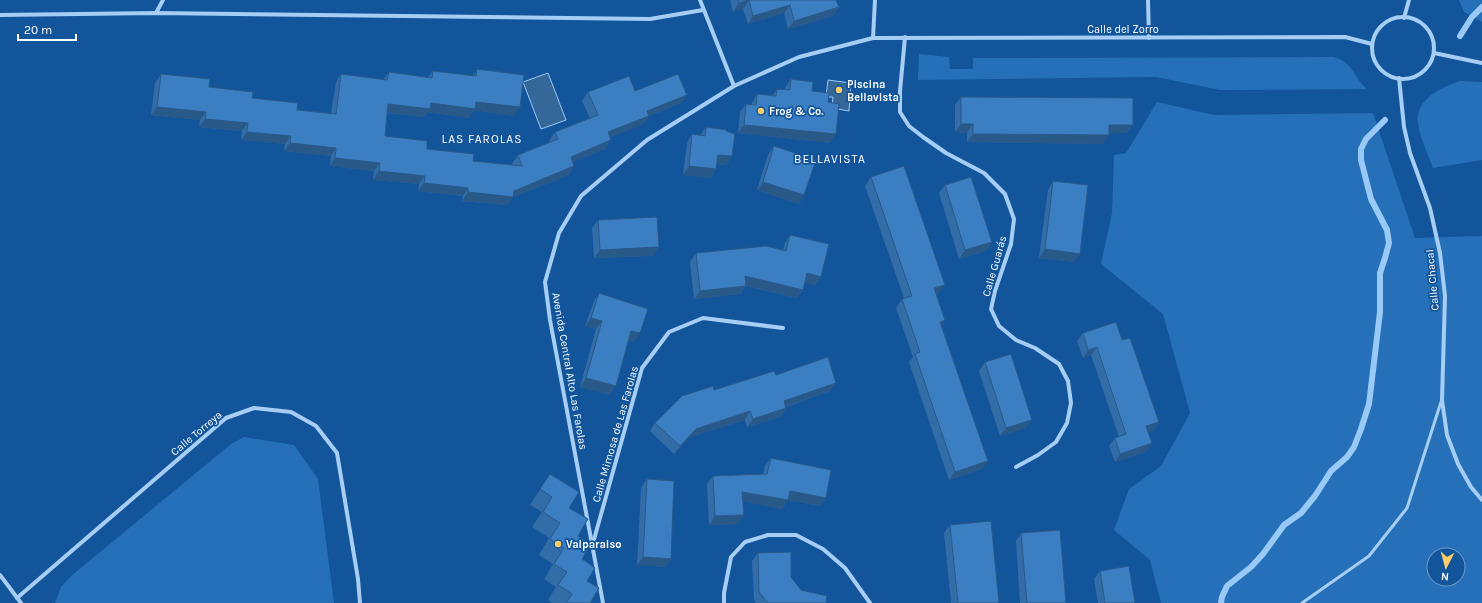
<svg xmlns="http://www.w3.org/2000/svg" width="1482" height="603" font-family="Karla,sans-serif">
	<style>
		.green { fill: #2570b9; fill-rule: evenodd }
		.water { fill: #366799; stroke: #98c9f7 }
		.lines { fill: none; stroke-linecap: round; stroke-linejoin: round }
		.stream { stroke: #98c9f7; stroke-width: 6 }
		.service { stroke: #a6cdf4; stroke-width: 3 }
		.minor { stroke: #a6cdf4; stroke-width: 4 }
		.wall { fill: #336da7 }
		.shaded-wall { fill: #295988 }
		.building { fill: #3b7fc2; stroke: #295988 }
		.poi-dot { fill: #ffcc69; stroke: #12559b; stroke-width: 1.5 }
		.labels { text-anchor: middle; stroke-width: 3.5; stroke-linejoin: round; paint-order: stroke }
		.street-label { font-size: 11px; fill: #fff; stroke: #12559b }
		.poi-label { font-size: 11px; font-weight: bold; fill: #fff; stroke: #12559b; text-anchor: start }
		.neighbourhood-label { font-size: 12px; letter-spacing: 1px; fill: #fff; stroke: #12559b }
	</style>
	<rect width="100%" height="100%" fill="#12559b"/>
	<!-- green -->
	<g class="green">
		<polygon points="1459,0 1482,0 1482,22 1464,12"/>
		<path d="M919 54 949 57 950 69H973V58L1334 57C1355 64 1352 76 1367 89L1220 90 1156 77 918 80Z"/>
		<path d="M1460 81 1482 82V160L1433 168C1428 155 1420 137 1418 124 1414 99 1441 88 1460 81Z"/>
		<path d="M1157 102 1214 115 1373 113 1415 238 1482 236V603H1161L1150 560 1114 530 1129 489 1161 466 1190 413 1163 314 1101 264 1112 213 1114 155 1126 153ZM1434 555H1458V579H1434Z"/>
		<polygon points="244,437 294,445 318,479 334,603 55,603 61,587 71,576 231,444"/>
	</g>
	<!-- water -->
	<g class="water">
		<polygon points="548,73 566,120 541,129 523,82"/>
		<polygon points="828,80 851,83 849,111 832,108 833,97 826,97"/>
	</g>
	<g class="lines">
		<!-- stream -->
		<g class="stream">
			<polyline points="1460,36 1472,17 1482,7"/>
			<polyline points="1221,603 1222,597 1227,586 1251,567 1263,554 1284,525 1301,513 1315,496 1331,471 1347,457 1354,447 1361,429 1369,404 1380,312 1380,273 1385,258 1389,243 1387,230 1371,199 1361,160 1361,149 1366,139 1385,120"/>
		</g>
		<!-- service -->
		<polyline class="service" points="1302,603 1369,556 1407,508 1441,402"/>
		<!-- minor -->
		<g class="minor">
			<polyline points="700,0 734,86"/>
			<polyline points="1148,0 1149,38"/>
			<polyline points="156,13 163,0"/>
			<polyline points="0,15 156,13 650,19 703,10"/>
			<circle cx="1403" cy="48" r="31"/>
			<polyline points="1404,18 1409,0"/>
			<polyline points="905,37 900,91 900,112 909,126 923,137 946,153 984,173 1005,194 1014,219 1011,244 995,291 991,309 999,326 1016,340 1035,348 1059,364 1068,381 1071,403 1067,423 1056,442 1038,455 1016,467"/>
			<polyline points="873,38 875,0"/>
			<polyline points="1434,53 1482,63"/>
			<polyline points="1399,78 1404,127 1410,153 1430,208 1440,253 1445,296 1442,400 1447,435 1458,464 1471,487 1482,500"/>
			<polyline points="593,543 642,368 669,332 703,318 783,328"/>
			<polyline points="0,575 21,603"/>
			<polyline points="17,598 226,418 254,408 291,412 316,426 337,453 358,579 360,603"/>
			<polyline points="603,603 550,320 545,282 559,233 581,196 647,140 734,86 799,57 873,38 1345,37 1372,44"/>
			<polyline points="724,603 724,593 731,557 745,542 768,535 796,535 823,549 845,568 870,603"/>
		</g>
	</g>
	<!-- wall -->
	<g class="wall">
		<polygon points="730,0 836,0 833,16 788,29 784,13 748,24 743,9 733,12"/>
		<polygon points="477,69 514,116 474,110 469,118 428,112 424,117 387,113 385,136 427,149 473,161 513,165 512,164 518,155 550,143 549,141 555,132 590,118 582,101 588,92 635,91 681,103 649,116 643,124 610,137 605,149 573,162 574,166 569,175 513,197 507,205 462,201 463,196 418,191 419,184 373,180 374,171 330,166 331,156 284,151 285,144 241,140 242,131 199,127 200,120 151,115 155,83 161,74 252,98 297,110 331,113 336,82 341,74 383,80 389,72 428,77 433,71 473,76"/>
		<polygon points="791,79 812,91 828,102 830,143 738,133 740,112 746,104 751,104 752,103 757,94 772,96 777,89 785,90 785,88"/>
		<polygon points="961,97 1127,133 1109,133 1103,144 967,142 967,133 955,132 955,105"/>
		<polygon points="706,127 732,156 726,165 717,164 711,178 683,175 687,143 692,134 700,135"/>
		<polygon points="774,146 799,204 757,190 768,155"/>
		<polygon points="871,177 939,293 936,294 941,326 982,469 949,480 909,362 913,357 896,308 902,299 904,298 865,186"/>
		<polygon points="1053,181 1074,262 1039,258 1048,190"/>
		<polygon points="945,185 992,242 986,251 959,259 939,193"/>
		<polygon points="598,220 653,256 594,258 592,228"/>
		<polygon points="790,235 815,285 805,282 803,290 797,298 746,286 740,294 694,299 690,262 696,253 783,250 785,243"/>
		<polygon points="599,293 634,342 629,340 610,395 580,387 596,329 585,326 594,301"/>
		<polygon points="1083,333 1122,340 1159,422 1153,431 1148,432 1152,443 1146,452 1115,462 1109,446 1115,438 1119,437 1091,355 1083,358 1077,341"/>
		<polygon points="985,362 1026,428 1000,436 979,371"/>
		<polygon points="714,390 830,391 786,407 786,408 781,417 747,427 745,420 690,437 674,454 650,431 655,423"/>
		<polygon points="771,458 826,498 820,506 788,500 782,509 743,501 738,524 709,525 707,484 713,476 763,474 765,466"/>
		<polygon points="550,474 569,508 578,536 582,559 587,581 590,603 552,603 548,600 556,587 544,579 553,564 539,555 549,538 532,527 542,512 530,505"/>
		<polygon points="647,479 671,559 665,567 637,565 641,488"/>
		<polygon points="950,525 999,603 951,603 944,533"/>
		<polygon points="1021,533 1066,603 1020,603 1016,541"/>
		<polygon points="758,553 791,577 801,590 826,603 756,603 754,600 752,561"/>
		<polygon points="1100,571 1135,603 1098,603 1094,579"/>
	</g>
	<!-- shaded-wall -->
	<g class="shaded-wall">
		<polygon points="749,0 743,9 733,12 739,3"/>
		<polygon points="790,5 784,13 748,24 753,16"/>
		<polygon points="839,7 833,16 788,29 794,21"/>
		<polygon points="687,95 681,103 649,116 643,124 602,141 608,132 647,111"/>
		<polygon points="476,102 520,107 514,116 474,110 469,118 428,112 424,117 382,112 388,104 431,103"/>
		<polygon points="157,107 206,112 200,120 151,115"/>
		<polygon points="205,119 248,123 242,131 199,127"/>
		<polygon points="961,124 973,124 967,133 955,132"/>
		<polygon points="744,125 836,134 830,143 738,133"/>
		<polygon points="1109,125 1133,125 1127,133 1103,133"/>
		<polygon points="247,132 291,136 285,144 241,140"/>
		<polygon points="973,134 1109,135 1103,144 967,142"/>
		<polygon points="611,140 605,149 565,165 571,157"/>
		<polygon points="290,143 336,148 331,156 284,151"/>
		<polygon points="718,155 732,156 726,165 712,163"/>
		<polygon points="335,158 380,163 374,171 330,166"/>
		<polygon points="574,166 569,175 513,197 507,205 462,201 468,192 514,191"/>
		<polygon points="689,166 716,169 711,178 683,175"/>
		<polygon points="379,171 425,176 419,184 373,180"/>
		<polygon points="763,182 804,195 799,204 757,190"/>
		<polygon points="424,183 468,188 463,196 418,191"/>
		<polygon points="992,242 986,251 959,259 965,250"/>
		<polygon points="659,247 653,256 594,258 600,250"/>
		<polygon points="1045,249 1080,254 1074,262 1039,258"/>
		<polygon points="807,273 821,277 815,285 801,281"/>
		<polygon points="745,276 803,290 797,298 739,284"/>
		<polygon points="945,285 939,293 929,297 934,288"/>
		<polygon points="746,286 740,294 694,299 700,291"/>
		<polygon points="591,318 602,321 596,329 585,326"/>
		<polygon points="945,320 939,329 940,322"/>
		<polygon points="631,331 640,333 634,342 625,339"/>
		<polygon points="1097,347 1091,355 1083,358 1088,350"/>
		<polygon points="586,378 616,386 610,395 580,387"/>
		<polygon points="836,383 830,391 778,409 784,401"/>
		<polygon points="786,408 781,417 747,427 753,419"/>
		<polygon points="750,411 745,420 690,437 674,454 680,446 696,429"/>
		<polygon points="1032,420 1026,428 1000,436 1006,428"/>
		<polygon points="1159,422 1153,431 1140,435 1146,426"/>
		<polygon points="1152,443 1146,452 1115,462 1120,454"/>
		<polygon points="988,461 982,469 949,480 955,472"/>
		<polygon points="790,491 826,498 820,506 784,499"/>
		<polygon points="742,492 788,500 782,509 737,500"/>
		<polygon points="744,515 738,524 709,525 715,516"/>
		<polygon points="643,557 671,559 665,567 637,565"/>
	</g>
	<!-- building -->
	<g class="building">
		<polygon points="738,0 836,0 839,7 794,21 790,5 753,16 749,0 739,3"/>
		<polygon points="477,69 524,75 520,107 476,102 475,109 431,103 430,109 388,104 385,136 427,141 427,149 474,154 473,161 522,166 518,155 558,139 555,132 598,115 588,92 629,76 635,91 678,74 687,95 647,111 649,116 608,132 611,140 571,157 574,166 514,191 513,197 468,192 468,188 424,183 425,176 379,171 380,163 335,158 336,148 290,143 291,136 247,132 248,123 205,119 206,112 157,107 161,74 210,79 209,87 253,92 252,98 298,103 297,110 336,114 341,74 387,80 389,72 432,78 433,71 476,76"/>
		<polygon points="791,79 813,82 812,91 829,93 828,102 839,104 836,134 744,125 746,104 756,105 757,94 776,96 777,89 790,90"/>
		<polygon points="961,97 1133,98 1133,125 1109,125 1109,135 973,134 973,124 961,124"/>
		<polygon points="706,127 727,130 726,131 735,134 732,156 718,155 716,169 689,166 692,134 705,136"/>
		<polygon points="774,146 816,160 804,195 763,182"/>
		<polygon points="904,166 945,285 934,288 945,320 940,322 988,461 955,472 915,354 920,352 902,299 912,296 871,177"/>
		<polygon points="971,177 992,242 965,250 945,185"/>
		<polygon points="1053,181 1088,185 1080,254 1045,249"/>
		<polygon points="657,217 659,247 600,250 598,220"/>
		<polygon points="790,235 829,244 821,277 807,273 803,290 745,276 746,286 700,291 696,253 766,246 786,251"/>
		<polygon points="599,293 648,309 640,333 631,331 616,386 586,378 602,321 591,318"/>
		<polygon points="1116,322 1122,340 1130,338 1159,422 1146,426 1152,443 1120,454 1115,438 1126,434 1097,347 1088,350 1083,333"/>
		<polygon points="1011,354 1032,420 1006,428 985,362"/>
		<polygon points="828,357 836,383 784,401 786,408 753,419 750,411 696,429 680,446 655,423 682,396 713,386 714,390 774,371 776,375"/>
		<polygon points="771,458 831,470 826,498 790,491 788,500 742,492 744,515 715,516 713,476 767,474"/>
		<polygon points="550,474 579,492 569,508 588,519 578,536 591,544 582,559 595,568 587,581 599,588 590,603 566,603 572,594 558,585 567,572 554,564 564,548 550,539 560,523 543,512 552,497 540,489"/>
		<polygon points="647,479 674,481 671,559 643,557"/>
		<polygon points="991,521 999,603 958,603 950,525"/>
		<polygon points="1060,530 1066,603 1027,603 1021,533"/>
		<polygon points="791,552 791,577 801,590 827,596 826,603 768,603 759,592 758,553"/>
		<polygon points="1129,566 1135,603 1105,603 1100,571"/>
	</g>
	<!-- markers -->
	<g class="poi-dot">
		<circle cx="839" cy="90" r="4"/>
		<circle cx="761" cy="111" r="4"/>
		<circle cx="558" cy="544" r="4"/>
	</g>
	<g class="labels">
		<!-- street labels -->
		<g class="street-label">
			<text x="1123" y="33">Calle del Zorro</text>
			<text transform="translate(994 266) rotate(-74)" y="4">Calle Guarás</text>
			<text transform="translate(1432 280) rotate(-95)" y="4">Calle Chacal</text>
			<text transform="translate(570 371) rotate(80)" y="4">Avenida Central Alto Las Farolas</text>
			<text transform="translate(196 433) rotate(-40)" y="4">Calle Torreya</text>
			<text transform="translate(615 434) rotate(-74)" y="4">Calle Mimosa de Las Farolas</text>
		</g>
		<!-- poi labels -->
		<g class="poi-label">
			<text x="847" y="88">Piscina<tspan x="847" dy="13">Bellavista</tspan></text>
			<text x="769" y="115">Frog &amp; Co.</text>
			<text x="566" y="548">Valparaiso</text>
		</g>
		<!-- neighbourhood labels -->
		<g class="neighbourhood-label">
			<text x="482" y="143">LAS FAROLAS</text>
			<text x="830" y="163">BELLAVISTA</text>
		</g>
	</g>
	<!-- north arrow -->
	<g transform="translate(1446 567) rotate(186)"><circle r="19" fill="#12559b" stroke="#7199c3"/>
	<path d="M0-3L7 15L0 10L-7 15Z" fill="#ffcc69"/>
	<text y="-6" font-size="11" font-weight="bold" text-anchor="middle" fill="#ffffff">N</text>
	</g>
	<!-- scale -->
	<path d="M18 34v6h58v-6" fill="none" stroke="#ffffff" stroke-width="2"/>
	<text x="24" y="34" font-size="12" fill="#ffffff" stroke="#12559b" stroke-width="3" paint-order="stroke">20 m</text>
</svg>
